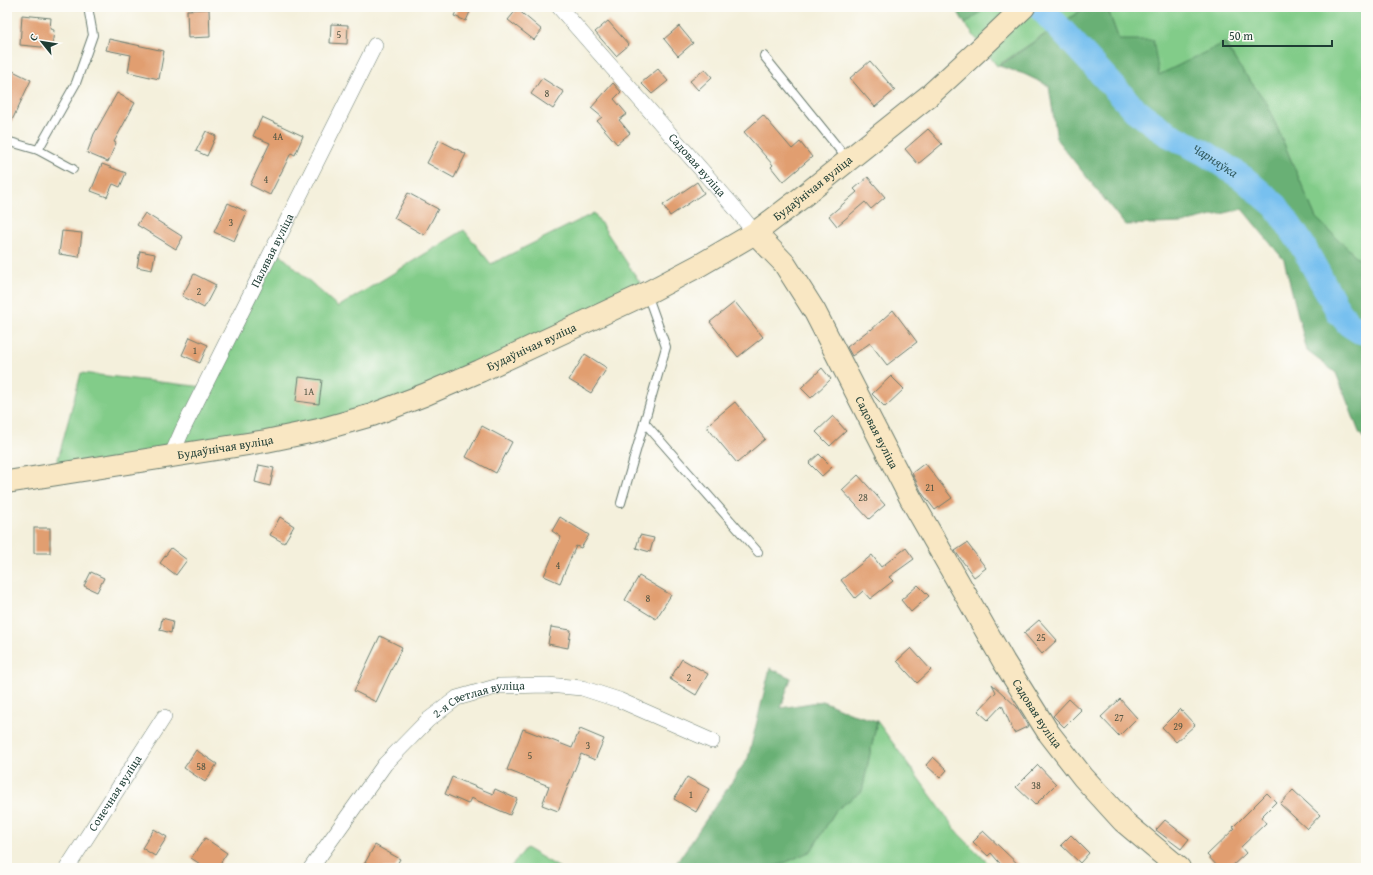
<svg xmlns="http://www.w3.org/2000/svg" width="1373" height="875" font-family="'Gentium Book Plus',serif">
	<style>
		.green { fill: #82cc89; stroke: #50845e }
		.forest { fill: #69b075; stroke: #447654 }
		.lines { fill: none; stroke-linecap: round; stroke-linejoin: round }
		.river { stroke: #77c0ef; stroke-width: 26 }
		.building { fill: #e19e70 }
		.lane-casing { stroke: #6a7c6f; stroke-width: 10 }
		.street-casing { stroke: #6a7c6f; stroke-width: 16 }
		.secondary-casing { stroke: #6a7c6f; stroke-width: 24 }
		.lane { stroke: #fff; stroke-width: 8 }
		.street { stroke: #fff; stroke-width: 15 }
		.secondary { stroke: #f9e7c3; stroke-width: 22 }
		.labels { text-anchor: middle; stroke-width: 3.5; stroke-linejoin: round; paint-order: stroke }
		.number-label { font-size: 10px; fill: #505543 }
		.street-label { font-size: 12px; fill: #1f3d34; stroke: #fdfcf7 }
		.water-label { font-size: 13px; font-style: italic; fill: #355e63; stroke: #fdfcf7 }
	</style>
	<rect width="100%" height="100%" fill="#fdfcf7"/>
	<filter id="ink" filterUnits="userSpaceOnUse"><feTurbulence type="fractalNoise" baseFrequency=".025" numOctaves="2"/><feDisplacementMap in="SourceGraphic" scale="8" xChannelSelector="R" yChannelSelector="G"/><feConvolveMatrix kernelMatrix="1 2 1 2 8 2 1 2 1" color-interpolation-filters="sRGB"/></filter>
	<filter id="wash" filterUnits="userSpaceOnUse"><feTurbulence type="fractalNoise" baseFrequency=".012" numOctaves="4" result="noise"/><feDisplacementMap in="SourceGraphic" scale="16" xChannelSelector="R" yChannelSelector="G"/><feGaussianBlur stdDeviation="0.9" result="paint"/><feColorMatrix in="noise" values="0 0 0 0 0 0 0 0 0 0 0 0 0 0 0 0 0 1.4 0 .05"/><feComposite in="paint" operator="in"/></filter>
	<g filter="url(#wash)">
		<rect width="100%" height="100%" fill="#f4f0dc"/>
		<!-- green -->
		<g class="green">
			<polygon points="987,7 1086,7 997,66 965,24"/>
			<polygon points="1107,7 1366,7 1366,266 1316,218 1266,102 1239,66 1225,43 1159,75 1119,40"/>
			<polygon points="594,213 647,293 372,415 54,474 81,373 204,387 274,249 338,307 464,230 491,264"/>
			<polygon points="877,721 958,833 993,868 765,868 780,865 811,851 836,810 862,791"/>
			<polygon points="526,848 560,868 510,868"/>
		</g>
		<!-- forest -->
		<g class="forest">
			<polygon points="955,7 987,7 965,24"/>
			<polygon points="1086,7 1107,7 1119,40 1153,40 1159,75 1224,43 1239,66 1266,102 1316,218 1366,266 1366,442 1359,432 1336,373 1307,351 1284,260 1242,209 1183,223 1125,225 1057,140 1049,86 1024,74 999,66"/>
			<polygon points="770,668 791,678 781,708 823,701 852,714 877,721 862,791 836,810 811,851 780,865 765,868 673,868 748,758"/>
		</g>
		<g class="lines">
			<!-- river -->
			<path class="river" id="s1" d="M1040 7 1135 110 1168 134 1205 153 1243 178 1276 206 1301 243 1339 312 1349 324 1360 331 1366 332"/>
		</g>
		<g id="blocks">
			<!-- building -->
			<g class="building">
				<polygon points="458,7 472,7 466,21 454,16"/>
				<polygon points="209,9 210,37 188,38 187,10"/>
				<polygon points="517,9 542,30 534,40 508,20"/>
				<polygon points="22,15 51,18 50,29 54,30 52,48 20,45"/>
				<polygon points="608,21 629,45 616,56 595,32"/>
				<polygon points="331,24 348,25 347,44 330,43"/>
				<polygon points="679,26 693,43 678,56 664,39"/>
				<polygon points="109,39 164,51 159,79 128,72 131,55 106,50"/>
				<polygon points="870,61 895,90 875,107 850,78"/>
				<polygon points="7,68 31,80 7,131"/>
				<polygon points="658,69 668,81 652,94 641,83"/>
				<polygon points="705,69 712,77 698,90 690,81"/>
				<polygon points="542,78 564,92 553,109 531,94"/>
				<polygon points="613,83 621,92 614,99 627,114 619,120 630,133 617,144 597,121 602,117 591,108"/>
				<polygon points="117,93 135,103 114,142 116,143 108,162 87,153 94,134"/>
				<polygon points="763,115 792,149 800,142 812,157 783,182 771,167 773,165 744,132"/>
				<polygon points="262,117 303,136 295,155 291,153 270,195 250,185 270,143 253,136"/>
				<polygon points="928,129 942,144 918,164 905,149"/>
				<polygon points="206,131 216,136 207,156 196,151"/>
				<polygon points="439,140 466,154 454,178 427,163"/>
				<polygon points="102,164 126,173 120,187 113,184 107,197 91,191"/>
				<polygon points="868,177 885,197 871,209 865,202 837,226 829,216 857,192 854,189"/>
				<polygon points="697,182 704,193 670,216 663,205"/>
				<polygon points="408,193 438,209 424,235 394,218"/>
				<polygon points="228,203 247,212 234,241 214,232"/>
				<polygon points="145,213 183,237 176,249 137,225"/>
				<polygon points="62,231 82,233 79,257 59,254"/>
				<polygon points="140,251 155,254 152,270 137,267"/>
				<polygon points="194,274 216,285 204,308 182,296"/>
				<polygon points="735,302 763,337 738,357 710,322"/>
				<polygon points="893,310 917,342 887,365 870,343 852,356 847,347 870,329 871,330"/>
				<polygon points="190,337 208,345 200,363 182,355"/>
				<polygon points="585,354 607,368 591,393 569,380"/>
				<polygon points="822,368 831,379 811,398 801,388"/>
				<polygon points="891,376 904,389 885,407 872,394"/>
				<polygon points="299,377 322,380 319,404 296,401"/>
				<polygon points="735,402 765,439 737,463 706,426"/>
				<polygon points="833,416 846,431 830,446 816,432"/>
				<polygon points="482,426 512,442 496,473 466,457"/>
				<polygon points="819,454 832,467 822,476 809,463"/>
				<polygon points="925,463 952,498 935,510 922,493 912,473"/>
				<polygon points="259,465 274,468 270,486 255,482"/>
				<polygon points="858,475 885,505 869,519 842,490"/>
				<polygon points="280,517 294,526 284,543 270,535"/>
				<polygon points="560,517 589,535 581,548 576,546 560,583 544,576 561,537 552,531"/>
				<rect x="34" y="528" width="16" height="25"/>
				<polygon points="640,535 654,538 650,552 636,548"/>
				<polygon points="967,543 986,568 974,577 955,551"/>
				<polygon points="171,548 187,560 176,575 160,563"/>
				<polygon points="906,548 914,559 889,577 893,581 870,599 863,591 855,598 841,580 872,555 881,567"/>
				<polygon points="91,572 104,578 97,592 84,586"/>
				<polygon points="639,576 671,595 656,619 625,600"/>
				<polygon points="918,585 929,596 911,612 901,600"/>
				<polygon points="162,618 173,621 171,633 160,630"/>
				<polygon points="1039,620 1057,640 1042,654 1024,633"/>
				<polygon points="551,627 571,630 568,648 548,644"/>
				<polygon points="380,636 402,647 376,702 354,691"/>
				<polygon points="911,648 931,670 917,683 897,661"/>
				<polygon points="682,659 708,674 696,695 670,679"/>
				<polygon points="992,684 1017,707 1029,726 1014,733 1002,705 988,720 978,711 996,692"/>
				<polygon points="1069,699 1081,710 1064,727 1053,716"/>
				<polygon points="1120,699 1137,718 1119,736 1101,717"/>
				<polygon points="1180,709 1195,725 1176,742 1162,727"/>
				<polygon points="523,729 572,748 580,729 604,739 595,760 581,754 558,811 542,805 549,786 507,770"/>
				<polygon points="196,750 217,764 205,782 184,768"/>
				<polygon points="933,757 947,770 940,778 926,765"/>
				<polygon points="1038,765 1056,784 1035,805 1016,787"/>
				<polygon points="452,777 493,794 495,789 517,799 510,815 471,798 468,804 445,794"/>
				<polygon points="687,777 709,789 696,812 674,799"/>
				<polygon points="1293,790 1320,815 1307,829 1280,804"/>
				<polygon points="1267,793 1276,802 1261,817 1266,823 1241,847 1246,853 1230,868 1219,868 1207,855 1235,828 1233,827"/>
				<polygon points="1165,820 1189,839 1181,849 1156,830"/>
				<polygon points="154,829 167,837 155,856 142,848"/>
				<polygon points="983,831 1022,868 1004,868 991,853 988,856 973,842 978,837 977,836"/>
				<polygon points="1071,835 1089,853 1080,863 1061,845"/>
				<polygon points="205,838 227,853 217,868 206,868 191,858"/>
				<polygon points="375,845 400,859 395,868 362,868"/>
			</g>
		</g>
	</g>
	<g filter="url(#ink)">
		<use href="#blocks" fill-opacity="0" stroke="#6a7c6f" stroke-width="1"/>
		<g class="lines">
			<defs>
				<g id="lane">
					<polyline points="764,56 848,160"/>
					<polyline points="7,141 38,150 73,169"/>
					<polyline points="38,150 76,83 93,35 88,7"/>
					<polyline points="644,422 758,552"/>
					<polyline points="621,503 666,347 647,294"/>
				</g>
				<g id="street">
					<path id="s2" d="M559 7 734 207 755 233"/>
					<path id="s3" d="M171 456 183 429 375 45"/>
					<path id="s4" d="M67 868 164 717"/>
					<path id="s5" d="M311 868 385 764 428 720 457 698 499 686 547 685 582 688 619 700 712 741"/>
				</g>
				<g id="secondary">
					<path id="s6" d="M755 233 784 263 815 312 911 499 1004 662 1048 732 1083 777 1123 821 1179 868"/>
					<path id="s7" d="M7 482 266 441 319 430 372 415 424 395 480 371 647 293 700 265 755 233 801 198 931 94 982 47 1024 7"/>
				</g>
			</defs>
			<!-- lane casing -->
			<use href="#lane" class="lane-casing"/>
			<!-- street casing -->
			<use href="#street" class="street-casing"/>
			<!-- secondary casing -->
			<use href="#secondary" class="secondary-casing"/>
			<!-- lane -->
			<use href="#lane" class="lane"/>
			<!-- street -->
			<use href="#street" class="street"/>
			<!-- secondary -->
			<use href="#secondary" class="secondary"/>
		</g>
	</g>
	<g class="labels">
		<!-- number labels -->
		<g class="number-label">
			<text x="339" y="38">5</text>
			<text x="547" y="97">8</text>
			<text x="278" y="140">4А</text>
			<text x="266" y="183">4</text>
			<text x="231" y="226">3</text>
			<text x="199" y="295">2</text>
			<text x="195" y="354">1</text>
			<text x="309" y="395">1А</text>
			<text x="930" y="491">21</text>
			<text x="863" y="501">28</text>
			<text x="558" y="569">4</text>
			<text x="648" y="602">8</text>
			<text x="1041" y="641">25</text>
			<text x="689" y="681">2</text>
			<text x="1119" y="721">27</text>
			<text x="1178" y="730">29</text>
			<text x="588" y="749">3</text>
			<text x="530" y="759">5</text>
			<text x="201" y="770">58</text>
			<text x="1036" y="789">38</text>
			<text x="691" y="798">1</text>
		</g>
		<!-- street labels -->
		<g class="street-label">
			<text dy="4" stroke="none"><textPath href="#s2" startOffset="210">Садовая вуліца</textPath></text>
			<text dy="4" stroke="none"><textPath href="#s7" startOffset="869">Будаўнічая вуліца</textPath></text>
			<text dy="4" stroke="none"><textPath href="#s3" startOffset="229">Палявая вуліца</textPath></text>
			<text dy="4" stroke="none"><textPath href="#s7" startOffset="545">Будаўнічая вуліца</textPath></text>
			<text dy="4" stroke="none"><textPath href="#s6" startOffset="235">Садовая вуліца</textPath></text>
			<text dy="4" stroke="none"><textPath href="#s7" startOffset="221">Будаўнічая вуліца</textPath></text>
			<text dy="4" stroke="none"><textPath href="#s5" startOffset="246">2-я Светлая вуліца</textPath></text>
			<text dy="4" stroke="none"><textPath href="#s6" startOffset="559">Садовая вуліца</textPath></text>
			<text dy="4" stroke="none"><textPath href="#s4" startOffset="89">Сонечная вуліца</textPath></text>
		</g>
		<!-- water labels -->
		<g class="water-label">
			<text dy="5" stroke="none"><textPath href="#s1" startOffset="235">Чарняўка</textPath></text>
		</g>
	</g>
	<!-- margin -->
	<rect width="1373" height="875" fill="none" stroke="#fdfcf7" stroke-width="24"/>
	<!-- north arrow -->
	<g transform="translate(42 42) rotate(300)" stroke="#fdfcf7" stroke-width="3" paint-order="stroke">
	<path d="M0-3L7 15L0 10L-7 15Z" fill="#1f3d34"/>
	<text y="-6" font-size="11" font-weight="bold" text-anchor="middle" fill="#1f3d34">С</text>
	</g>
	<!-- scale -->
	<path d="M1223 40v6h109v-6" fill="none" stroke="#1f3d34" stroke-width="2"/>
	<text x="1229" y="40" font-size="12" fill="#1f3d34" stroke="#fdfcf7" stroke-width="3" paint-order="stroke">50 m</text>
</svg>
